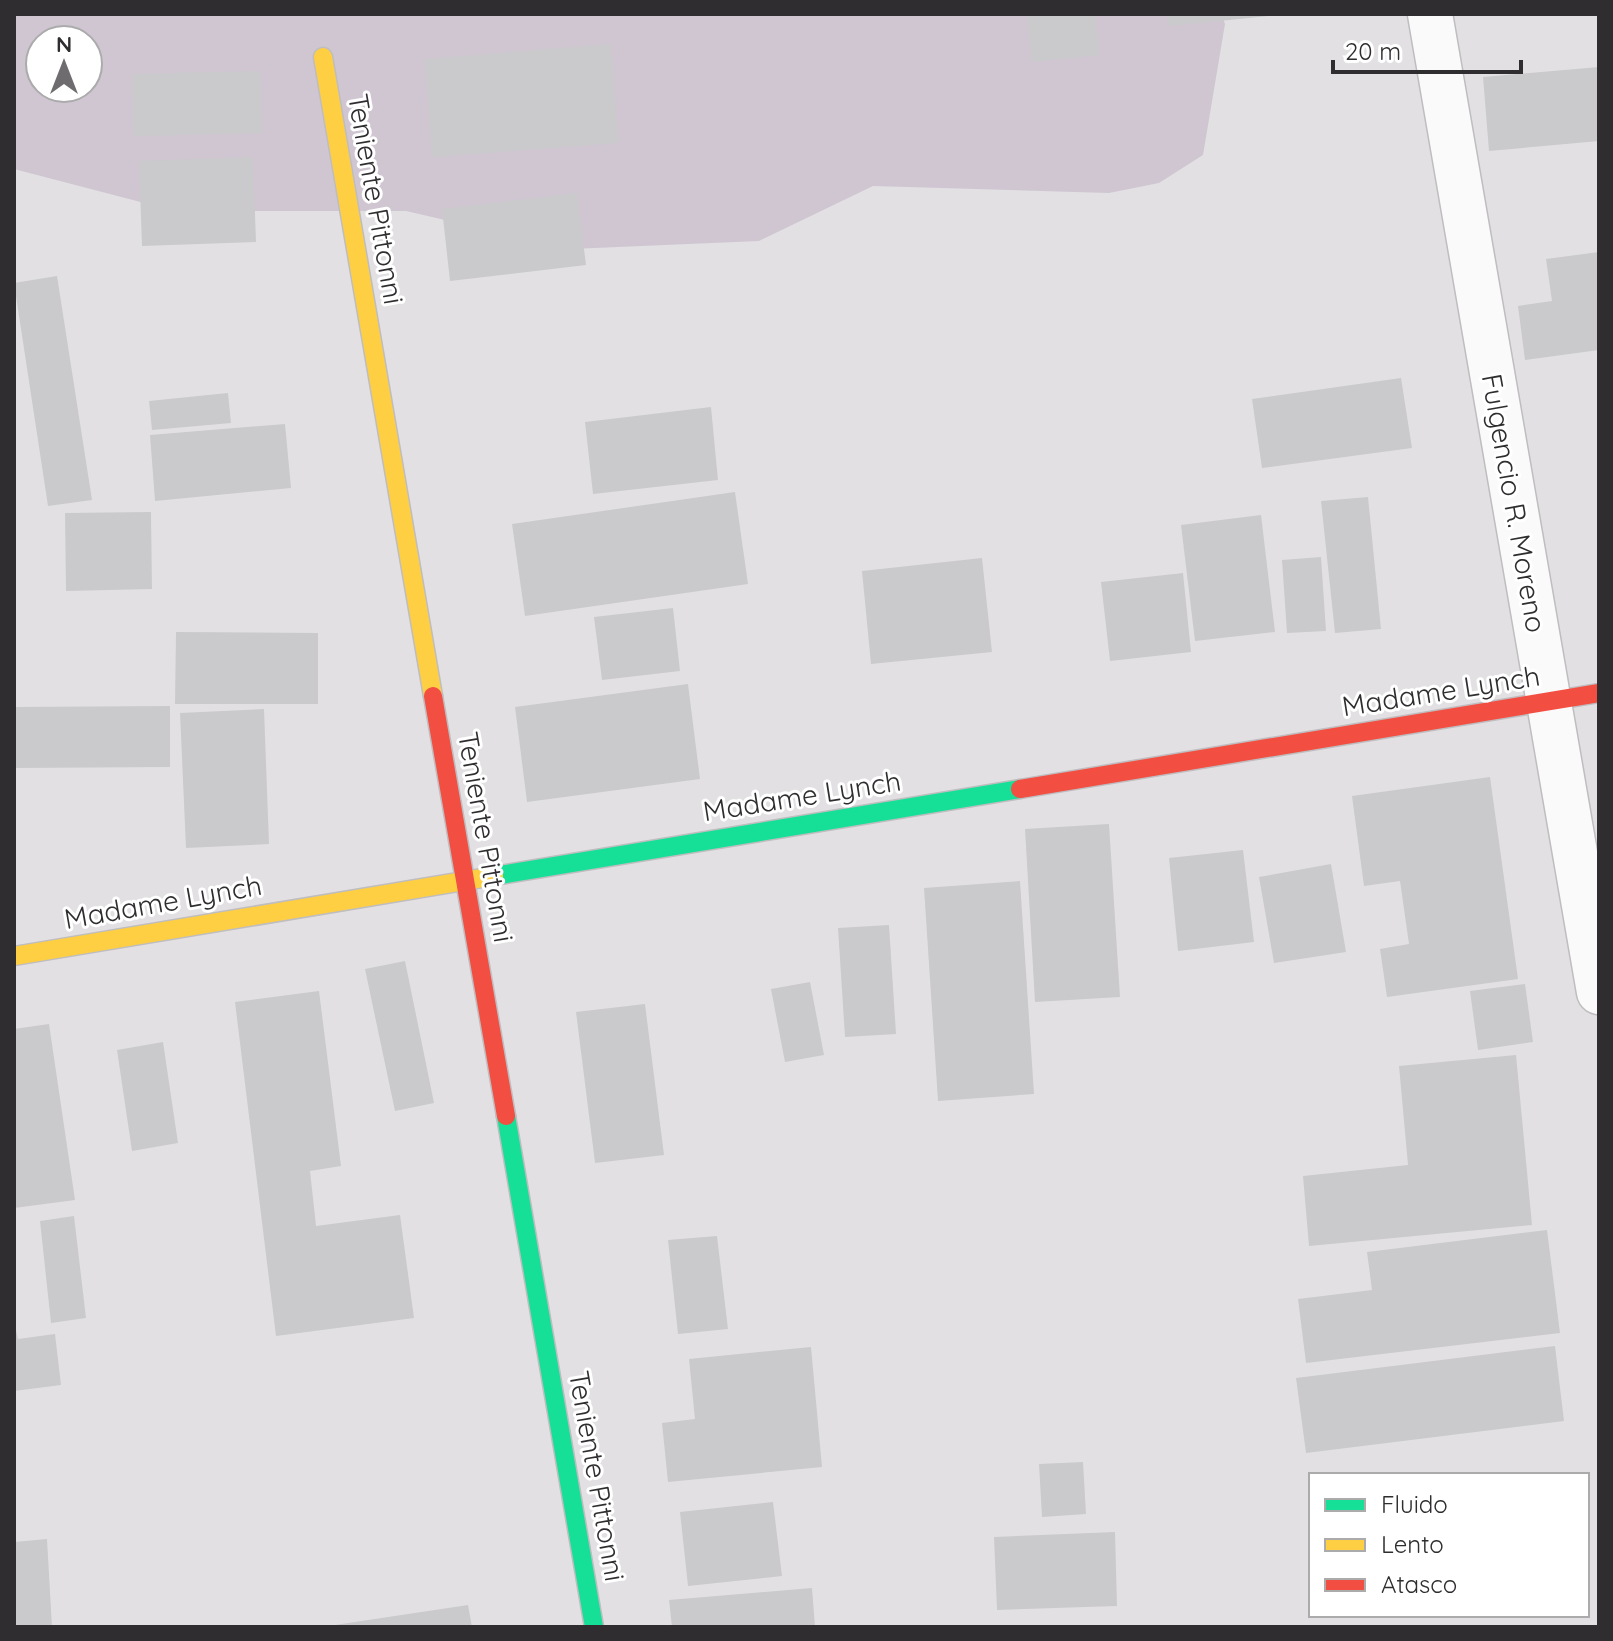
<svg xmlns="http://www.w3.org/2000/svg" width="1613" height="1641" font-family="Quicksand,sans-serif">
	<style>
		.green { fill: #cfc6d2; fill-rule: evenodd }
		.building { fill: #cac9cb }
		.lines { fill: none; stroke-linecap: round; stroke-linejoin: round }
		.street-casing { stroke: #bfbdbf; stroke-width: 47 }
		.fast-casing { stroke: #bfbdbf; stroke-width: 21 }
		.slow-casing { stroke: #bfbdbf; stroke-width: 21 }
		.jam-casing { stroke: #bfbdbf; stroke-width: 21 }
		.street { stroke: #fbfafb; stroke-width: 44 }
		.fast { stroke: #16e098; stroke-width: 18 }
		.slow { stroke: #ffcf43; stroke-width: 18 }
		.jam { stroke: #f24e42; stroke-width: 18 }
		.labels { text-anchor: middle; stroke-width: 6; stroke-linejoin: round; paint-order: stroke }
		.street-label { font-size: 28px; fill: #2f2d2f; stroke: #fff }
	</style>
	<rect width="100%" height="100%" fill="#e2e0e3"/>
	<!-- green -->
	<path class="green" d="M14 14H1221L1225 24 1203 155 1159 183 1109 193 873 186 759 241 571 249 406 211H175L14 169ZM40 40H88V88H40Z"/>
	<!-- building -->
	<g class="building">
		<polygon points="1027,14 1095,14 1099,55 1032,62"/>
		<polygon points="1168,14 1269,14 1269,16 1169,26"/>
		<polygon points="611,44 618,143 432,157 425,59"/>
		<polygon points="1599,67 1599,141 1489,151 1483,77"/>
		<polygon points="260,71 262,133 134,136 132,74"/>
		<polygon points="253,157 256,242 142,246 139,161"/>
		<polygon points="577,193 586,265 450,281 442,209"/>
		<polygon points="1599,252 1599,350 1525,360 1518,306 1552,301 1546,259"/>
		<polygon points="57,276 92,500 48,506 14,283"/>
		<polygon points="1401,378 1412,448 1262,468 1252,399"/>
		<polygon points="228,393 231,423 152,430 149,401"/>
		<polygon points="711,407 718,480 593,494 585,422"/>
		<polygon points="285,424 291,488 155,501 150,435"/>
		<polygon points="735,492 748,584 525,616 512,524"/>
		<polygon points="1368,497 1381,629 1335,633 1321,501"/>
		<polygon points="151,512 152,589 66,591 65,513"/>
		<polygon points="1261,515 1275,632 1195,641 1181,525"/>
		<polygon points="1321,557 1326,631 1287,633 1282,560"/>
		<polygon points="982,558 992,652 871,664 862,571"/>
		<polygon points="1183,573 1191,652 1110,661 1101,582"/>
		<polygon points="673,608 680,671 602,680 594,617"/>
		<polygon points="176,632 318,633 318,704 175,704"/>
		<polygon points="688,684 700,779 527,802 515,707"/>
		<polygon points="170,706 170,767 14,768 14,707"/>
		<polygon points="264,709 269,844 186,848 180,713"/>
		<polygon points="1490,777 1518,979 1387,997 1380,949 1409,944 1400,881 1364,886 1352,796"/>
		<polygon points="1109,824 1120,997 1035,1002 1025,829"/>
		<polygon points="1243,850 1254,942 1178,951 1169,858"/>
		<polygon points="1331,864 1346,952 1274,963 1259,877"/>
		<polygon points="1020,881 1034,1094 938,1101 924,888"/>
		<polygon points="889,925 896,1034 845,1037 838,928"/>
		<polygon points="405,961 434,1103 395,1111 365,969"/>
		<polygon points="810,982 824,1055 785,1062 771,989"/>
		<polygon points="1525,984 1533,1042 1478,1050 1470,991"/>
		<polygon points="319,991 341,1166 310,1171 316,1226 400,1215 414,1318 276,1336 235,1002"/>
		<polygon points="645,1004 664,1155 595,1163 576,1012"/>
		<polygon points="49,1024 75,1200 14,1208 14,1029"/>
		<polygon points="163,1042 178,1143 132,1151 117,1050"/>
		<polygon points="1516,1055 1532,1225 1309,1246 1303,1176 1408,1165 1399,1066"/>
		<polygon points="74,1216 86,1318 51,1323 40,1221"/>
		<polygon points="1547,1230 1560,1333 1306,1363 1298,1299 1372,1290 1367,1252"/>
		<polygon points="717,1236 728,1329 678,1334 668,1240"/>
		<polygon points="14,1321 18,1339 55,1334 61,1385 14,1391"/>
		<polygon points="1555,1346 1564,1421 1306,1453 1296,1378"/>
		<polygon points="811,1347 822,1467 668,1482 662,1423 695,1419 689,1359"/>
		<polygon points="1083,1462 1086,1514 1042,1517 1039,1464"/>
		<polygon points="773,1502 782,1576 688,1586 680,1512"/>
		<polygon points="1115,1532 1117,1606 997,1610 994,1537"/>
		<polygon points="47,1539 52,1627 14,1627 14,1542"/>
		<polygon points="812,1588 815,1627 672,1627 669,1600"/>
		<polygon points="468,1605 472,1627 335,1627 335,1625"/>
	</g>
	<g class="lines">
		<defs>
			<polyline id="street" points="1430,14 1599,992"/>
			<g id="fast">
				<polyline points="494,876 1020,789"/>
				<polyline points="506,1116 594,1627"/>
			</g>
			<g id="slow">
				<polyline points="323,57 433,696"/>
				<polyline points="14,956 494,876"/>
			</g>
			<g id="jam">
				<polyline points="433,696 506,1116"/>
				<polyline points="1020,789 1599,693"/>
			</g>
		</defs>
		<!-- street casing -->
		<use href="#street" class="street-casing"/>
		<!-- fast casing -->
		<use href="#fast" class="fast-casing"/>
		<!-- slow casing -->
		<use href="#slow" class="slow-casing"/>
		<!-- jam casing -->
		<use href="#jam" class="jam-casing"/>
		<!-- street -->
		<use href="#street" class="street"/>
		<!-- fast -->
		<use href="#fast" class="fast"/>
		<!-- slow -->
		<use href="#slow" class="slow"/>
		<!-- jam -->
		<use href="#jam" class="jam"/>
	</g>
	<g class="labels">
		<!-- street labels -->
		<g class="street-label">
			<text transform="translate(376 199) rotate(80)" y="10">Teniente Pittonni</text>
			<text transform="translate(1514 503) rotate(80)" y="10">Fulgencio R. Moreno</text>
			<text transform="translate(1441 691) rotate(-9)" y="10">Madame Lynch</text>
			<text transform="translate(802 796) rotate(-9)" y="10">Madame Lynch</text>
			<text transform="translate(486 837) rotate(80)" y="10">Teniente Pittonni</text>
			<text transform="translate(163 902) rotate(-10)" y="10">Madame Lynch</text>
			<text transform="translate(597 1476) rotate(80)" y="10">Teniente Pittonni</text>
		</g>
	</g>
	<!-- border -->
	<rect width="1613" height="1641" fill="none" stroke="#2f2d2f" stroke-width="32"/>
	<!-- legend -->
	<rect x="1309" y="1473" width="280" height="144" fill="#ffffff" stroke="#acabac" stroke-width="2"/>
	<rect x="1325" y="1499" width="40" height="12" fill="#16e098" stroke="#acabac" stroke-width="2"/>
	<text x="1381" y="1513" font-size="24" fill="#2f2d2f">Fluido</text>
	<rect x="1325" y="1539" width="40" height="12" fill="#ffcf43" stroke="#acabac" stroke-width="2"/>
	<text x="1381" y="1553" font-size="24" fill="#2f2d2f">Lento</text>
	<rect x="1325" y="1579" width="40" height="12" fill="#f24e42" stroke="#acabac" stroke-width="2"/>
	<text x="1381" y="1593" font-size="24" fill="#2f2d2f">Atasco</text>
	<!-- north arrow -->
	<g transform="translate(64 64)"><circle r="38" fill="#ffffff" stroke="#acabac" stroke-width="2"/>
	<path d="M0-6L14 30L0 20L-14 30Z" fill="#6e6c6e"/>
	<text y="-12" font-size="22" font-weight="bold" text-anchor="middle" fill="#2f2d2f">N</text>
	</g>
	<!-- scale -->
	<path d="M1333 60v12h188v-12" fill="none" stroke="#2f2d2f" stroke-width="4"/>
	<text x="1345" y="60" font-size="24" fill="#2f2d2f" stroke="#ffffff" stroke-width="6" paint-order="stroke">20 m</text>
</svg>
